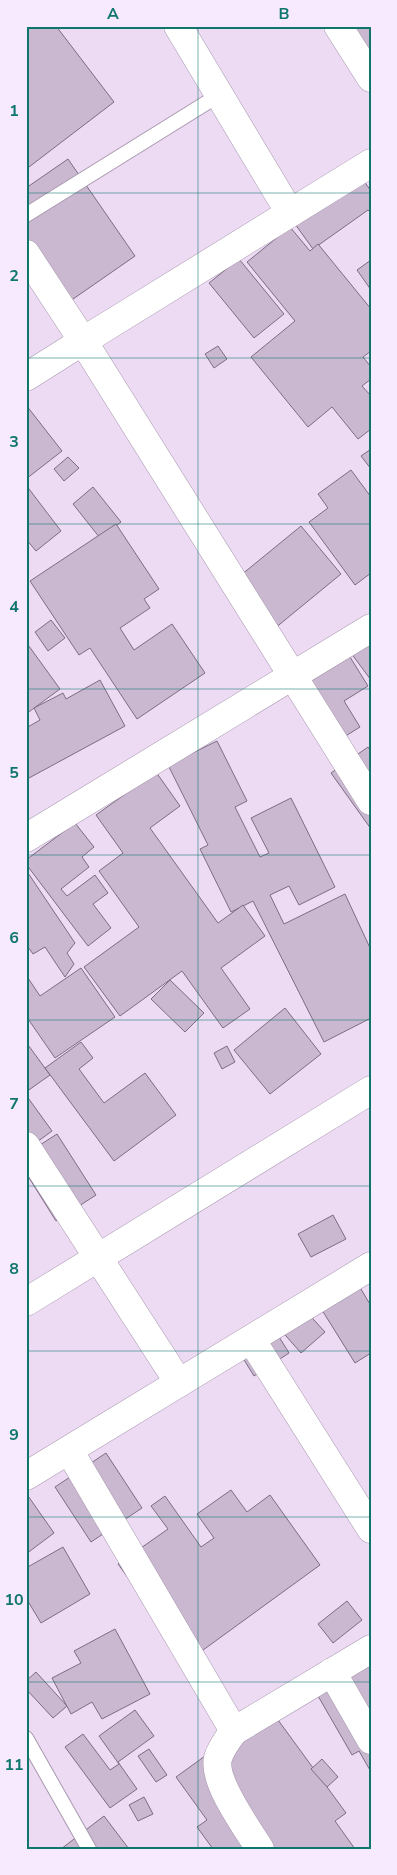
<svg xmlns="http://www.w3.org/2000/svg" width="397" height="1875" font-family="'Nunito Sans',sans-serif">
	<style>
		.building { fill: #c9b8d0; stroke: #7c6d83 }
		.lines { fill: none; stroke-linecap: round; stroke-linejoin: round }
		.service-casing { stroke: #a998b0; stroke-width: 16 }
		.minor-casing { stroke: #a998b0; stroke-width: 29 }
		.secondary-casing { stroke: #a998b0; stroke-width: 29 }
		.primary-casing { stroke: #a998b0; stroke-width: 29 }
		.service { stroke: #fff; stroke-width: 14 }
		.minor { stroke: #fff; stroke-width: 28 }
		.secondary { stroke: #fff; stroke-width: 28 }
		.primary { stroke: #fff; stroke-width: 28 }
		.grid { fill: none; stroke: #0f766e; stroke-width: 1; stroke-opacity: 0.55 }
		.neatline { fill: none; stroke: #0f766e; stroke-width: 2 }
		.grid-label { font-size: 16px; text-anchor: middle; font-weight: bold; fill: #0f766e }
	</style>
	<rect width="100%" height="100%" fill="#eddbf4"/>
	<!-- building -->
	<g class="building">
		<polygon points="26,26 56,26 114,102 29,167 26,163"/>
		<polygon points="352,26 371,26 371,55"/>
		<polygon points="68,159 135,256 63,306 26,253 26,188"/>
		<polygon points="361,177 371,191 371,213 368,210 313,249 295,224"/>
		<polygon points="290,227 310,251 318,244 371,309 371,351 363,357 371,367 371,379 362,386 371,396 371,429 358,439 332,407 308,427 251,357 295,321 247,262"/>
		<polygon points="239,259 284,314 254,338 209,283"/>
		<polygon points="371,260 371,290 357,270"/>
		<polygon points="218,346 227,359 214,368 205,354"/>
		<polygon points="26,405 62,451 26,479"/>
		<polygon points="371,449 371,469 361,456"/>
		<polygon points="68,457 79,468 64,481 54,469"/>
		<polygon points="351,470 371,497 371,573 355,585 309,522 328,508 318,494"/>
		<polygon points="26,485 61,531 36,551 26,539"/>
		<polygon points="93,487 121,522 100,538 73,504"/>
		<polygon points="116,524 159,589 144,599 150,608 120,628 134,650 172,624 205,673 137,719 90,648 79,655 30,581"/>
		<polygon points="301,526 341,574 263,638 224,589"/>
		<polygon points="51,620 65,638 48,651 35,632"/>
		<polygon points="371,638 371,680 351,653"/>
		<polygon points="26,642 60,689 26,714"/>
		<polygon points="350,657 368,686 344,701 360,727 325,749 291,693"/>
		<polygon points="100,680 125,726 29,778 26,773 26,728 40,720 34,708 63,693 66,699"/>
		<polygon points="217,741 247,801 235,807 260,857 269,853 251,818 291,798 335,887 299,905 289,886 270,895 284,924 345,894 371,950 371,1018 324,1042 253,901 231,912 200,849 208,845 168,765"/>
		<polygon points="368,747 371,752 371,829 331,773"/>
		<polygon points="156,772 180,806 150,828 218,923 243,905 265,936 221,968 250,1009 223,1028 182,971 120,1016 84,967 139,927 99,871 123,853 96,815"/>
		<polygon points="75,823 94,847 82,857 89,867 61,889 67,896 95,875 108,893 93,904 111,928 88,946 26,864 26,860"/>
		<polygon points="26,870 75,943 67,953 74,964 65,977 45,947 33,954 26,944"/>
		<polygon points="81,968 115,1017 55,1058 26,1016 26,975 40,996"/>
		<polygon points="170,980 204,1013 185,1032 151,999"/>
		<polygon points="285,1008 321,1054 270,1094 234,1050"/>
		<polygon points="26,1042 50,1075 26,1092"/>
		<polygon points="81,1042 93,1058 79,1069 104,1103 145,1073 176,1115 114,1161 45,1068"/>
		<polygon points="227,1046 235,1062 222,1069 214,1053"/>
		<polygon points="26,1095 52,1131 26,1150"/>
		<polygon points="57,1134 96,1195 56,1221 26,1173 26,1154"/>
		<polygon points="333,1215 346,1239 311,1257 298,1234"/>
		<polygon points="355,1279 371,1306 371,1353 355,1363 317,1302"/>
		<polygon points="302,1307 325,1332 301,1353 279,1328"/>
		<polygon points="276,1332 289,1353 254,1376 241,1355"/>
		<polygon points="106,1453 142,1508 91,1542 55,1487"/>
		<polygon points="231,1490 247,1512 270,1495 320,1565 188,1661 118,1564 168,1529 151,1506 165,1496 201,1547 214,1538 197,1514"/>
		<polygon points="26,1493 54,1533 26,1554"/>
		<polygon points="63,1547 90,1594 41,1623 26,1598 26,1588 29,1586 26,1582 26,1568"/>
		<polygon points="347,1601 362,1620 333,1643 318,1624"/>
		<polygon points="115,1629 150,1694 102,1719 92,1702 71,1714 52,1678 81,1663 74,1651"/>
		<polygon points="371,1656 371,1772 359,1751 352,1755 314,1689"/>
		<polygon points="36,1672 67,1706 53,1718 26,1689 26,1681"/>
		<polygon points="270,1709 346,1813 335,1821 355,1849 213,1849 197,1827 207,1820 176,1777"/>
		<polygon points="135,1710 154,1736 118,1762 137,1789 110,1808 65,1747 83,1734 110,1770 119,1764 99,1736"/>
		<polygon points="149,1749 167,1775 156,1782 138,1756"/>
		<polygon points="322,1759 338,1777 327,1787 311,1769"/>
		<polygon points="144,1797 153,1814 138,1821 129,1805"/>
		<polygon points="104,1816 129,1849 61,1849"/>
	</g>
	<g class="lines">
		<defs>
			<g id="service">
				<polyline points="26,215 219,95"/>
				<polyline points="26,1738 89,1849"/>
			</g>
			<g id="minor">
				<polyline points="178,26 290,213"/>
				<polyline points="26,377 83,341 371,801"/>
				<polyline points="26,838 371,628"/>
				<polyline points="26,1146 179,1383"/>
				<polyline points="26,1302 371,1090"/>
				<polyline points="251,1339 371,1529"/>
				<polyline points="69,1450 234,1731 371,1649"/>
				<polyline points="26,1476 371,1266"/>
				<polyline points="332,1672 371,1740"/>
				<path d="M234 1731C228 1739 221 1748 218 1758 212 1781 247 1828 260 1849"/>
			</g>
			<polyline id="secondary" points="26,254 83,341 371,163"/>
			<polyline id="primary" points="338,26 371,78"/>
		</defs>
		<!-- service casing -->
		<use href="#service" class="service-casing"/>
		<!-- minor casing -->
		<use href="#minor" class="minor-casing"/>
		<!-- secondary casing -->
		<use href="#secondary" class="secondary-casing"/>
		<!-- primary casing -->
		<use href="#primary" class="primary-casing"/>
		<!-- service -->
		<use href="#service" class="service"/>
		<!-- minor -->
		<use href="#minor" class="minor"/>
		<!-- secondary -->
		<use href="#secondary" class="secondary"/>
		<!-- primary -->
		<use href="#primary" class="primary"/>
	</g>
	<!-- grid -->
	<path class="grid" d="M198 26V1849M26 193H371M26 358H371M26 524H371M26 689H371M26 855H371M26 1020H371M26 1186H371M26 1351H371M26 1517H371M26 1682H371"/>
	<!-- border -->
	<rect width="397" height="1875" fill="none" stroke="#f8eafe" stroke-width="55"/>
	<rect x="28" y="28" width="342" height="1820" class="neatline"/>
	<g class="grid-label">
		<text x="113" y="19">A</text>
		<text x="284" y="19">B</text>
		<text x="14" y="116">1</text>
		<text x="14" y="281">2</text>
		<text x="14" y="447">3</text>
		<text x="14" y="612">4</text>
		<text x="14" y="778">5</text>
		<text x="14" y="943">6</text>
		<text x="14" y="1109">7</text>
		<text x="14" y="1274">8</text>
		<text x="14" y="1440">9</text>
		<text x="14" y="1605">10</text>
		<text x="14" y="1770">11</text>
	</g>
</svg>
